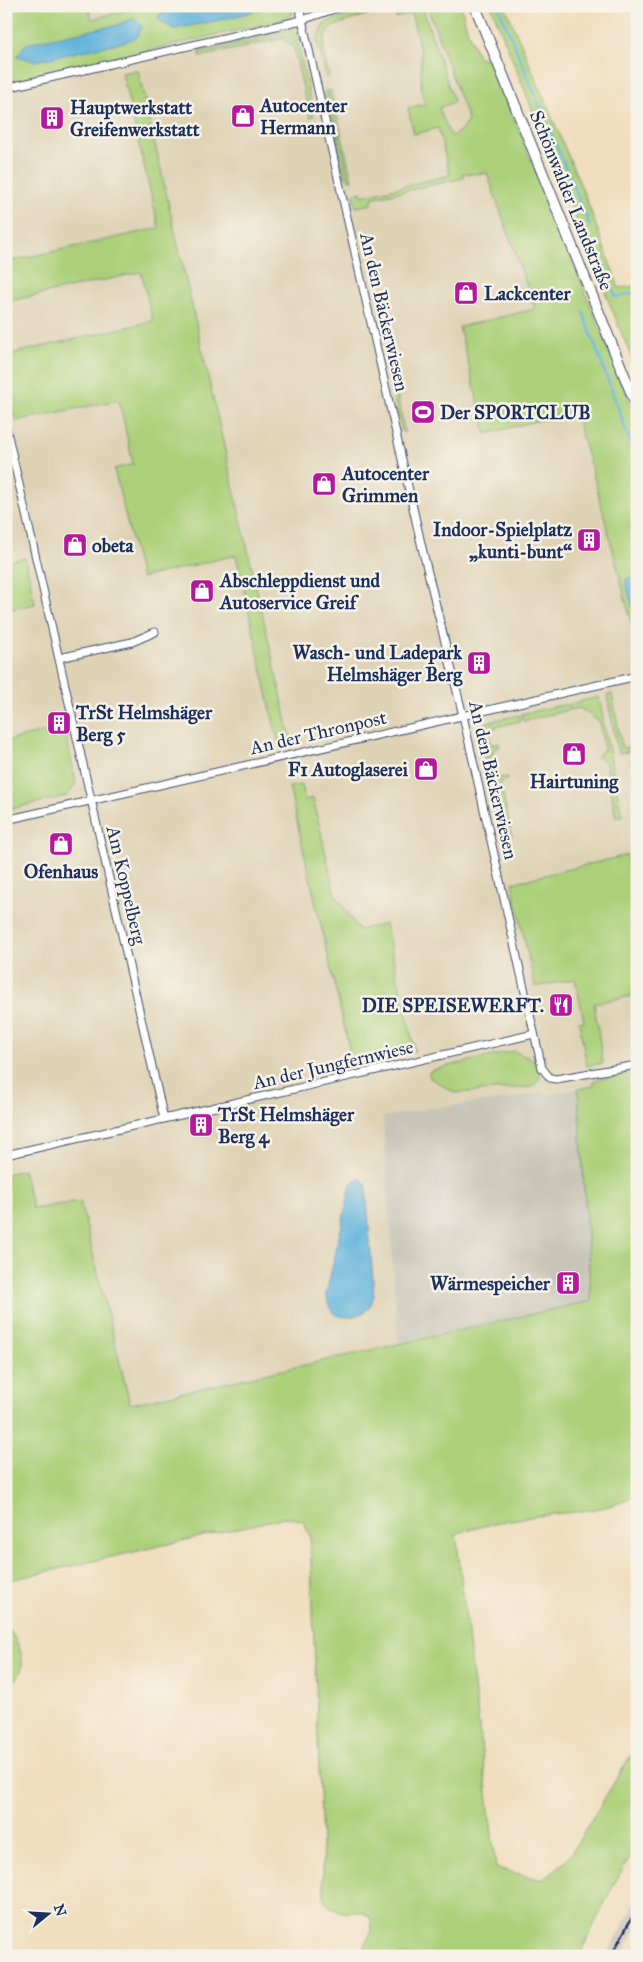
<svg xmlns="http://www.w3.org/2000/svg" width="643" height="1962" font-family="'IM FELL Great Primer',serif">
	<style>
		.built { fill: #dfd3b6 }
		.industrial { fill: #c8c4b8 }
		.green { fill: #acd079; stroke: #64806c }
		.water { fill: #61b3dc; stroke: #3e719d }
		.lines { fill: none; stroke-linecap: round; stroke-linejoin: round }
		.stream { stroke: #61b3dc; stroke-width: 2.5 }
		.street-casing { stroke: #3b496c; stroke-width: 9 }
		.secondary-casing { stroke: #3b496c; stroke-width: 12 }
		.street { stroke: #fff; stroke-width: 7 }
		.secondary { stroke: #fff; stroke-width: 10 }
		.rail { stroke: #1b2f5e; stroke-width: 2.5 }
		.labels { text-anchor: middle; stroke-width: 5; stroke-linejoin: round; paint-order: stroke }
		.poi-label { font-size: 19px; font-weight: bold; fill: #1b2f5e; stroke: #f7f3e8; text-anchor: start }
		.street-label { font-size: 19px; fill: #1b2f5e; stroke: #f7f3e8 }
	</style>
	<rect width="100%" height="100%" fill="#f7f3e8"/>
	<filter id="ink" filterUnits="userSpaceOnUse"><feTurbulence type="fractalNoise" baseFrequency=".02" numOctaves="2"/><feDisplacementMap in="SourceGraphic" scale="10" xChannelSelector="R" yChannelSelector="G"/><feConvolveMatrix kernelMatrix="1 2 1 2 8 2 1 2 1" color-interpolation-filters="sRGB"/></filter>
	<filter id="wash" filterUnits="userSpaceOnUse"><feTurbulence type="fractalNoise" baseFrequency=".0096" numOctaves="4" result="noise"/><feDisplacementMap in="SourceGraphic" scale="20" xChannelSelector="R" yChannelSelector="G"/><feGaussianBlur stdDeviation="1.12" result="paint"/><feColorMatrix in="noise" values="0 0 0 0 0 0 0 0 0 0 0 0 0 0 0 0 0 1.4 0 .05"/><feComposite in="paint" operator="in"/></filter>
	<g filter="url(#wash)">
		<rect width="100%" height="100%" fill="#f0debe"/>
		<!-- built -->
		<polygon class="built" points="6,6 427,6 572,412 577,420 595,481 637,645 637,1072 618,1076 593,1086 578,1090 591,1301 6,1432"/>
		<!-- industrial -->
		<g class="industrial">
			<polygon points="578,1089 591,1301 398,1343 383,1117 431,1108 509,1099 542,1092 548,1095"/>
			<polygon points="637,1899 637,1927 621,1956 606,1956"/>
		</g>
		<!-- green -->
		<g class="green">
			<polygon points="6,6 88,6 92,19 144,6 295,6 292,15 287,19 14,81 6,72"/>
			<path d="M376 6H392L331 27C318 40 326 61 329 76L326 78 317 39 325 23Z"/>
			<polygon points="392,6 422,6 454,102 439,108 449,133 453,136 463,128 468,120 427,6 461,6 467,29 478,57 485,58 493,67 637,419 637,645 595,481 577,420 571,412 486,434 459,327 535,309 487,173 472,174 462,173 464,178 372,198 372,204 356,207 353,194 361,192 362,196 450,175 438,128 414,134 408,108 425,104 421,87 421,54 411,13 396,18"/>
			<polygon points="491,6 505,6 586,198 619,288 637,286 637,372"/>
			<path d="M287 28C296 29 300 32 302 41L299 42 284 32 199 51 201 47Z"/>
			<polygon points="284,35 298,44 314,116 310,117 293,46 282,39 200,57 199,53"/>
			<polygon points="138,70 291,739 278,742 236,555 141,578 114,469 133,464 119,400 15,421 6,385 6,355 153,321 141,272 6,302 6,262 159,228 122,73"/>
			<polygon points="326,90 346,178 342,172 323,94"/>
			<polygon points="331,90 352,180 349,180 328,91"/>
			<polygon points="389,356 405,433 402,431 385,362"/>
			<polygon points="25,558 35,604 6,611 6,562"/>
			<polygon points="612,694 622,748 629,747 628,752 618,753 607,695"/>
			<polygon points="599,697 604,724 600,724 599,721 580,708 571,710 569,704"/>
			<polygon points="567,704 569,710 523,721 521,714"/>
			<polygon points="519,715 520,721 495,727 489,736 492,745 499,743 500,747 493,749 494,757 485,759 479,735 487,722"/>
			<polygon points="600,726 604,726 622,816 616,818 606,763 596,756 604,750"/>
			<polygon points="64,727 76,783 67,796 6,810 6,741"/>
			<polygon points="497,771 499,778 507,777 507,780 500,782 512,836 503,839 488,773"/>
			<polygon points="302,785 305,800 313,798 335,894 359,930 385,924 415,1051 353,1065 289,787"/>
			<polygon points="627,855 635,898 637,898 637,995 594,1003 603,1063 587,1066 579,1022 584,1021 575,979 535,987 512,883"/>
			<path d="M514 1051 531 1059 536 1060C540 1073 544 1079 531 1087L455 1093 430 1078 429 1072 436 1069Z"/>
			<path d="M637 1072V1495C607 1513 558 1512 524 1518 502 1521 477 1527 456 1534L496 1868 542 1880 567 1860 637 1745V1844L614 1884 579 1956H361L372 1929 371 1919 363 1912C347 1912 331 1915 324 1898L310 1536 303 1521 287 1517 6 1581V1174L23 1170 33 1209 80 1201 130 1404 591 1301 578 1089 593 1086 595 1080Z"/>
			<path d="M6 1624C22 1649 33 1669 6 1689Z"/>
		</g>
		<!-- water -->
		<g class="water">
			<polygon points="184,6 274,6 225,19 175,29 163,23 158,18 162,12"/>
			<polygon points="134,18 142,26 137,37 124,42 35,61 17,56 25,45 37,41 117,25"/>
			<polygon points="634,577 637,578 637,621 626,585 626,579"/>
			<path d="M360 1178 366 1184 374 1296C372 1301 370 1307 367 1310 360 1316 345 1319 337 1315 329 1312 328 1302 326 1295L351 1184Z"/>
		</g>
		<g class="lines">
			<!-- stream -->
			<g class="stream">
				<polyline points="498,6 590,226"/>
				<polyline points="600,256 616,297 637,292"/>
				<polyline points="583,312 637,460"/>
			</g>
		</g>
	</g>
	<g filter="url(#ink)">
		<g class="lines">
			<defs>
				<g id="street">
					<polyline points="299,6 423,552 463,716 542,1068 550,1078 556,1079 637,1065"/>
					<polyline points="6,88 302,20 343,6"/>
					<polyline points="6,427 164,1119"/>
					<polyline points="59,658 132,642 155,632"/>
					<polyline points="6,820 637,676"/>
					<polyline points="6,1155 534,1034"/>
				</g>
				<polyline id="secondary" points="475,6 637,407"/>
			</defs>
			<!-- street casing -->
			<use href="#street" class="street-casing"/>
			<!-- secondary casing -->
			<use href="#secondary" class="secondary-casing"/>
			<!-- street -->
			<use href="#street" class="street"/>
			<!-- secondary -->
			<use href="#secondary" class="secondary"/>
			<!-- rail -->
			<polyline class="rail" points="611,1956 637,1908"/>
		</g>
	</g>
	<!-- icons -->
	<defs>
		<symbol id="shop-square" viewBox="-11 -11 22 22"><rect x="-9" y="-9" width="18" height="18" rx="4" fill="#b5179e" stroke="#f7f3e8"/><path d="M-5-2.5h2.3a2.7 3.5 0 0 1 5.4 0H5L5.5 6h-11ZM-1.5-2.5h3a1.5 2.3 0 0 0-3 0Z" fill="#fff"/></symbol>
		<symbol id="building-square" viewBox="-11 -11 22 22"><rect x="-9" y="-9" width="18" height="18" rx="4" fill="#b5179e" stroke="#f7f3e8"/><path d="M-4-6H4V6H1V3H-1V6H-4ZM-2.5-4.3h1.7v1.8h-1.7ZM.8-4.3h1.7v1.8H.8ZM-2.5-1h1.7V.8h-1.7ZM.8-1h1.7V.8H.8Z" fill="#fff"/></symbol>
		<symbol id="stadium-square" viewBox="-11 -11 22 22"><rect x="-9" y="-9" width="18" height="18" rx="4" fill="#b5179e" stroke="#f7f3e8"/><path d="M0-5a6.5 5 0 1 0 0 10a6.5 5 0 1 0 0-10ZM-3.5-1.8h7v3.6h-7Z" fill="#fff"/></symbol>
		<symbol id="restaurant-square" viewBox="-11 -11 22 22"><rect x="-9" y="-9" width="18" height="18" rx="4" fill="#b5179e" stroke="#f7f3e8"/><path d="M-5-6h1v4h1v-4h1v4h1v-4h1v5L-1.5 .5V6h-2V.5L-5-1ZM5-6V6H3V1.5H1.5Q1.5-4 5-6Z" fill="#fff"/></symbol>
	</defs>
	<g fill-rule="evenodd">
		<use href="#shop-square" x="229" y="102" width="28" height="28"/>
		<use href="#building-square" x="38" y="104" width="28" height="28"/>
		<use href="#shop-square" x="452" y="279" width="28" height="28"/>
		<use href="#stadium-square" x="409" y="398" width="28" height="28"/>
		<use href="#shop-square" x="310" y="470" width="28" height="28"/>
		<use href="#building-square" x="575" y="526" width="28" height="28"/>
		<use href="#shop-square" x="61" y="531" width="28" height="28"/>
		<use href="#shop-square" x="188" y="577" width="28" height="28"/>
		<use href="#building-square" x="465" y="649" width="28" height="28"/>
		<use href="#building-square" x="45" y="709" width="28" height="28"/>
		<use href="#shop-square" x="560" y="740" width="28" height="28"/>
		<use href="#shop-square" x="412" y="755" width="28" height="28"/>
		<use href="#shop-square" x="47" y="830" width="28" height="28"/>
		<use href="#restaurant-square" x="547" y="991" width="28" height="28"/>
		<use href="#building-square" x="187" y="1111" width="28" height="28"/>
		<use href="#building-square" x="554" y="1269" width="28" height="28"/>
	</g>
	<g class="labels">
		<!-- poi labels -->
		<g class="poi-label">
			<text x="260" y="112">Autocenter<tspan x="260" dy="22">Hermann</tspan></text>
			<text x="70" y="114">Hauptwerkstatt<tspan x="70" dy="22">Greifenwerkstatt</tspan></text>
			<text x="484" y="300">Lackcenter</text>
			<text x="440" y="419">Der SPORTCLUB</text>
			<text x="342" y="480">Autocenter<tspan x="342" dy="22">Grimmen</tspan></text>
			<text x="572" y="536" text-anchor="end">Indoor-Spielplatz<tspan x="572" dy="22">„kunti-bunt“</tspan></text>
			<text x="92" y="552">obeta</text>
			<text x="220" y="587">Abschleppdienst und<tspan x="220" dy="22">Autoservice Greif</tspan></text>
			<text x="462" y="659" text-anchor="end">Wasch- und Ladepark<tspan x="462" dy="22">Helmshäger Berg</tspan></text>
			<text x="76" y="719">TrSt Helmshäger<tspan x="76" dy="22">Berg 5</tspan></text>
			<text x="408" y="776" text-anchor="end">F1 Autoglaserei</text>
			<text x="574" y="788" text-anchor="middle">Hairtuning</text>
			<text x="61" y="878" text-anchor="middle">Ofenhaus</text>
			<text x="544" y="1012" text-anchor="end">DIE SPEISEWERFT.</text>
			<text x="218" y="1121">TrSt Helmshäger<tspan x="218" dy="22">Berg 4</tspan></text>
			<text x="550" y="1290" text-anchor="end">Wärmespeicher</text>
		</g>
		<!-- street labels -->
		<g class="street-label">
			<text transform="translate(572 200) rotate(68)" y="7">Schönwalder Landstraße</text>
			<text transform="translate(385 312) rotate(77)" y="7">An den Bäckerwiesen</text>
			<text transform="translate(318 732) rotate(-13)" y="7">An der Thronpost</text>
			<text transform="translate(494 780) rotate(77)" y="7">An den Bäckerwiesen</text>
			<text transform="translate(127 885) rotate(77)" y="7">Am Koppelberg</text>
			<text transform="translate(333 1064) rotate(-13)" y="7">An der Jungfernwiese</text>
		</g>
	</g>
	<!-- margin -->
	<rect width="643" height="1962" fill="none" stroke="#f7f3e8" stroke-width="25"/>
	<!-- north arrow -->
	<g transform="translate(48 1914) rotate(72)" stroke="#f7f3e8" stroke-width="4" paint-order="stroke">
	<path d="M0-4L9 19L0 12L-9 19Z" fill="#1b2f5e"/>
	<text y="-8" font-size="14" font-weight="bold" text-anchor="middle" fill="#1b2f5e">N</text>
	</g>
</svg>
